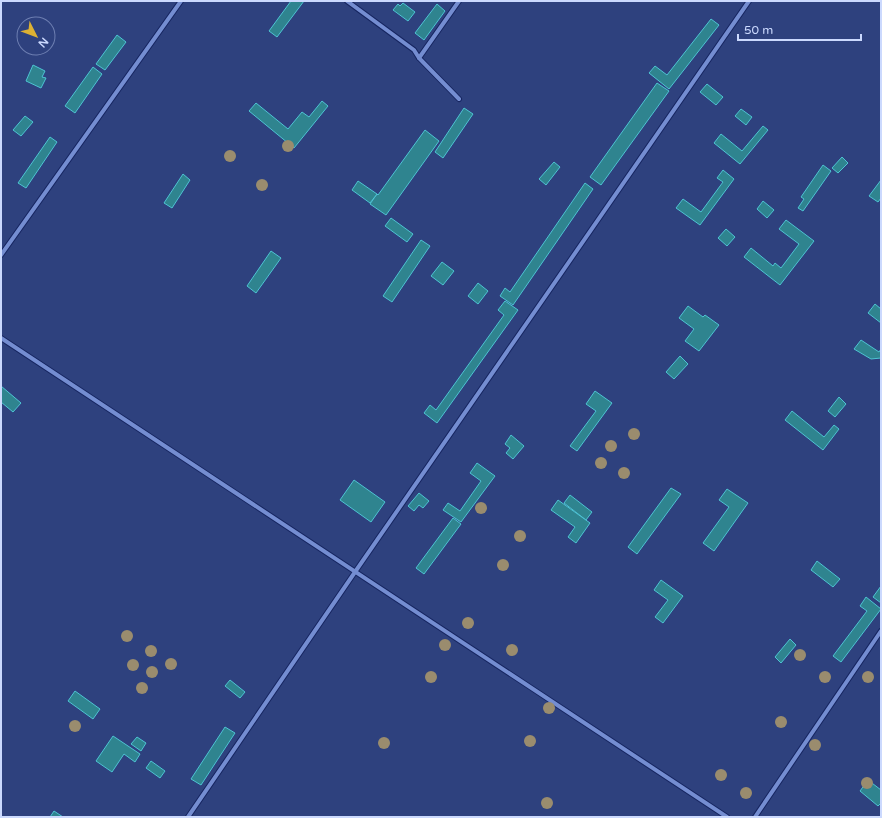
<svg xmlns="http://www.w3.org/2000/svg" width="882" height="818" font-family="'Varela Round',sans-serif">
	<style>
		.building { fill: #2f848f; stroke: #4ec3d3 }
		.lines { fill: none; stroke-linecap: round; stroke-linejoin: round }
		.street-casing { stroke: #162560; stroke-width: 6 }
		.street { stroke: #748dd1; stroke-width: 4 }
		.tree { fill: #9a8c6e }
	</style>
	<rect width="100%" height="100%" fill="#2e417e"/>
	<!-- building -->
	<g class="building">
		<polygon points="291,1 304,1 277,37 269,31"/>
		<polygon points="403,3 415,12 408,21 393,10 398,4 400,6"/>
		<polygon points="437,4 445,11 424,40 415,33"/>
		<polygon points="711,19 719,25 669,89 649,73 655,66 667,75"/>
		<polygon points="117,35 126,42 105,70 96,64"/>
		<polygon points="33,65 45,71 42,77 46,78 41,88 26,81"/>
		<polygon points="93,67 102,74 75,113 65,106"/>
		<polygon points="657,83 669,91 601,185 590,177"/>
		<polygon points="707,84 723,97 716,105 700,92"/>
		<polygon points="322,101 328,106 294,148 249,111 256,103 288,129 302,112 309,117"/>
		<polygon points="464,108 473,114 443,158 435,152"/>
		<polygon points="741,109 752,117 746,125 735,116"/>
		<polygon points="25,116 33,122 21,136 13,130"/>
		<polygon points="763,126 768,130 740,164 714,143 721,134 742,151"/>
		<polygon points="425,130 439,141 386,215 370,204 377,194 378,195"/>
		<polygon points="50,137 57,142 26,188 18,183"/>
		<polygon points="842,157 848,163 838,173 832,168"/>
		<polygon points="554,162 560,167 546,185 539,179"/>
		<polygon points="823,165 831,171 803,211 798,208 804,199 801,197"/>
		<polygon points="723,170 734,179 700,225 676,208 683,199 701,212 723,182 717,178"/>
		<polygon points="183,174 190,180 172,208 164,203"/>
		<polygon points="881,180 881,198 878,202 869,196"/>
		<polygon points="358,181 377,194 370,203 352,190"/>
		<polygon points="585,183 593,189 513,305 500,296 505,288 510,292"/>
		<polygon points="763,201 774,210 767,218 757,209"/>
		<polygon points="391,218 413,234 407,242 385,226"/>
		<polygon points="786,220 814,241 780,285 744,257 751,248 773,266 775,263 781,268 799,244 779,229"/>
		<polygon points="726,229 735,237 727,246 718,238"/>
		<polygon points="421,240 430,246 392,302 383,296"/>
		<polygon points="271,251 281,258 256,293 247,286"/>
		<polygon points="442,262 454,271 443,285 431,276"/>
		<polygon points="478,283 488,291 478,304 468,296"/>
		<polygon points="505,301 518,310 437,423 424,413 430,405 436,410 504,315 498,310"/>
		<polygon points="875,304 881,309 881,323 868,313"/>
		<polygon points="688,306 703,317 705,315 719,325 699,351 685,341 694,329 679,318"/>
		<polygon points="861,340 879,352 881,349 881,358 871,359 854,349"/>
		<polygon points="680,356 688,364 674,379 666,372"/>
		<polygon points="1,386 21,403 13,412 1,402"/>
		<polygon points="595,391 612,403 577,451 570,446 596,411 586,404"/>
		<polygon points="839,397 846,404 835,417 828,411"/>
		<polygon points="792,411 824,437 834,425 839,429 823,450 785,420"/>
		<polygon points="511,435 524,446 513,459 506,453 510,448 505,444"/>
		<polygon points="477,463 495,476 461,522 443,510 448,503 460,511 481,481 470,473"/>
		<polygon points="354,480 385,502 371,522 340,500"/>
		<polygon points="671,488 681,494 637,554 628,547"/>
		<polygon points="727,489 748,503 714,551 703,543 729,507 719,500"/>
		<polygon points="419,493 429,501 423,508 419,505 414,511 408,506"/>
		<polygon points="570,495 592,512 586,520 564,503"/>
		<polygon points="558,500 590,523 576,543 568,537 575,527 551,510"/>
		<polygon points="453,518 461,524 424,574 416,568"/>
		<polygon points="817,561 840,579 833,587 811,570"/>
		<polygon points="661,580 683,596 663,623 655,617 668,600 654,590"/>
		<polygon points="881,586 881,603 873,597"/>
		<polygon points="866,597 881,609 841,662 833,656 867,611 860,606"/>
		<polygon points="790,639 796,645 781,663 775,657"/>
		<polygon points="230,680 245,692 240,698 225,686"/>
		<polygon points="75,691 100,709 93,719 68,701"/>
		<polygon points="225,727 235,733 201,785 191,779"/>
		<polygon points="113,736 140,754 135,762 124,754 112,772 96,761"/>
		<polygon points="137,737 146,743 141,751 131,744"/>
		<polygon points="151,761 165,771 160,778 146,768"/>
		<polygon points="868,780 881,790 881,803 878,806 860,791"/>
		<polygon points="54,811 63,817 50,817"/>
	</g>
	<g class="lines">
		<defs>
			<g id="street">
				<polyline points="347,1 414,50 419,58 459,99"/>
				<polyline points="419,58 459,1"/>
				<polyline points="1,255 181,1"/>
				<polyline points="1,338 727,817"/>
				<polyline points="188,817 355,572 749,1"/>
				<polyline points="755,817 881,631"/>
			</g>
		</defs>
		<!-- street casing -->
		<use href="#street" class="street-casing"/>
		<!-- street -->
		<use href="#street" class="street"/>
	</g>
	<!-- trees -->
	<g class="tree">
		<circle cx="288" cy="146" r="6"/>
		<circle cx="230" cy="156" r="6"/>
		<circle cx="262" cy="185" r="6"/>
		<circle cx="634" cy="434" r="6"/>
		<circle cx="611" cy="446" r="6"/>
		<circle cx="601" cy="463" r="6"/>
		<circle cx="624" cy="473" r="6"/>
		<circle cx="481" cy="508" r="6"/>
		<circle cx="520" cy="536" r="6"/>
		<circle cx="503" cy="565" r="6"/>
		<circle cx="468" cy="623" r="6"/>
		<circle cx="127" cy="636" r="6"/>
		<circle cx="445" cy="645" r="6"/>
		<circle cx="512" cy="650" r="6"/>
		<circle cx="151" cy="651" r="6"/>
		<circle cx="800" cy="655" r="6"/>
		<circle cx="171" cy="664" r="6"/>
		<circle cx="133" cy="665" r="6"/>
		<circle cx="152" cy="672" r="6"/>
		<circle cx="431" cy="677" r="6"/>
		<circle cx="825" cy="677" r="6"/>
		<circle cx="868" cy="677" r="6"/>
		<circle cx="142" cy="688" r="6"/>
		<circle cx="549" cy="708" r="6"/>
		<circle cx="781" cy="722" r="6"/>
		<circle cx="75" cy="726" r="6"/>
		<circle cx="530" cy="741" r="6"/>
		<circle cx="384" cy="743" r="6"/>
		<circle cx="815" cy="745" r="6"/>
		<circle cx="721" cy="775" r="6"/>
		<circle cx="867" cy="783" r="6"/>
		<circle cx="746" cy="793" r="6"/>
		<circle cx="547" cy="803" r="6"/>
	</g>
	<!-- border -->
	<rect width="882" height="818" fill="none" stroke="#cbd9fe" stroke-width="4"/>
	<!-- north arrow -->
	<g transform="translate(36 36) rotate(132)"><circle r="19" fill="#2e417e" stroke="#6d7eb1"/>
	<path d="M0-3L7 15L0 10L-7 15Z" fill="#ddb133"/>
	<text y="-6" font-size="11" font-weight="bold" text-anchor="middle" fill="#cbd9fe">N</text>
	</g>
	<!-- scale -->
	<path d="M738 34v6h123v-6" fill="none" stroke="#cbd9fe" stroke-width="2"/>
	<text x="744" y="34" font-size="12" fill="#cbd9fe" stroke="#2e417e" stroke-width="3" paint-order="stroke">50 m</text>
</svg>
